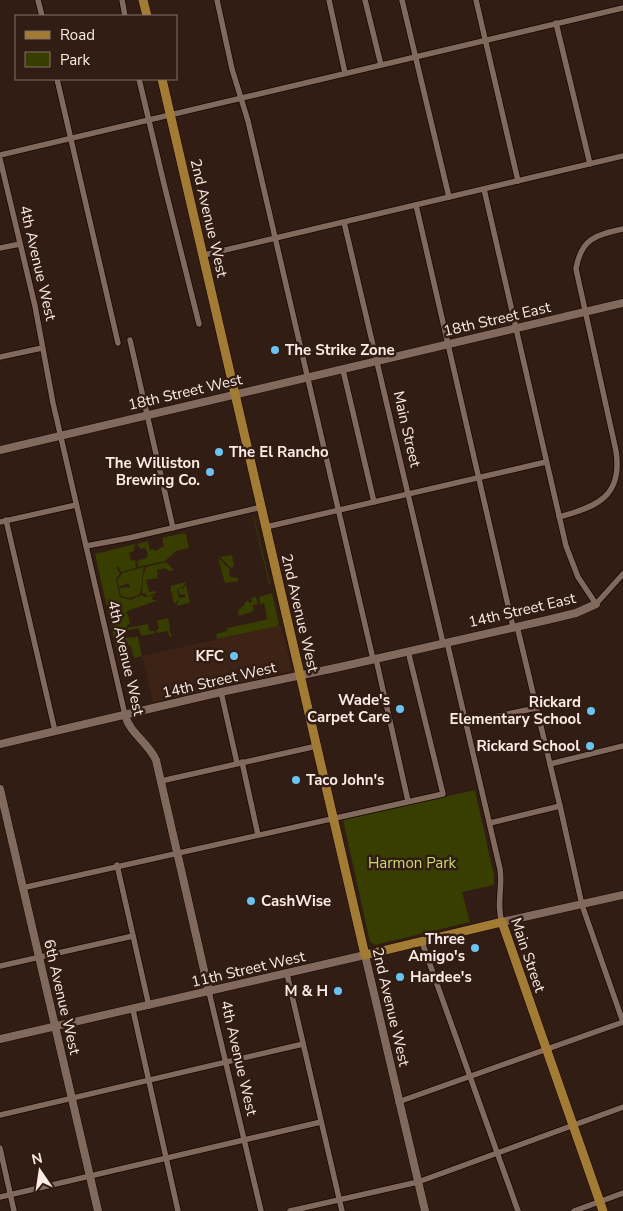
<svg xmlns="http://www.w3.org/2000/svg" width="623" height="1211" font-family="'Nunito Sans',sans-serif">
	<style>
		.built { fill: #3d2315 }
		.green { fill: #373e00 }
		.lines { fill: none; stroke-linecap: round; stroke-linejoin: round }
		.street-casing { stroke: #180701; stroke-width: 7 }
		.secondary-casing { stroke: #180701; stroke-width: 9 }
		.primary-casing { stroke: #180701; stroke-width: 10 }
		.street { stroke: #82695d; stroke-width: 5.5 }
		.secondary { stroke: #82695d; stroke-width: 8 }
		.primary { stroke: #a27b35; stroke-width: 9 }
		.poi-dot { fill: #6bc3f2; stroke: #311d13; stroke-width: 2 }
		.labels { text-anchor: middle; stroke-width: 5; stroke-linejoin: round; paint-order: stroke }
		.street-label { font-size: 15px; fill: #fbece5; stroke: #311d13 }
		.poi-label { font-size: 15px; font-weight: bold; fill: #fbece5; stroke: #311d13; text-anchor: end }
		.park-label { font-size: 15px; fill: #c9da6e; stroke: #311d13 }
	</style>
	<rect width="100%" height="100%" fill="#311d13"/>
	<!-- built -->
	<polygon class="built" points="281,625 292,671 153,702 142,656"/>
	<!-- green -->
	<g class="green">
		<polygon points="253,516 254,516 270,584 269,584"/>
		<polygon points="184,533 186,534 189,548 176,551 165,561 138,567 137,561 147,558 148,554 145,548 140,549 137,544 148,541 150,550 153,549 155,551 164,546 162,538"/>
		<polygon points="135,544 134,551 129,553 131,561 135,560 136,568 121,572 118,566 116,568 120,573 116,580 120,597 131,600 141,595 145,597 155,595 152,597 153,600 156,600 156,601 127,611 126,614 128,614 130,624 127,625 127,628 148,624 149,631 154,631 155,633 142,636 138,628 121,632 122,638 138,637 142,656 134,658 131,647 129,645 123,646 124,651 117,652 95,554"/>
		<polygon points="232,555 234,566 231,568 220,557"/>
		<polygon points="218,558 224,563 224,565 226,565 230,569 229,575 231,577 238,578 238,581 225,583"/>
		<polygon points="166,562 174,570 168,571 166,568 157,570 158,578 146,580 149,592 156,591 156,593 148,596 144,593 143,594 142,593 143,576 146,567"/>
		<path d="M144 567C141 577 144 586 139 595L129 598 121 596 119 588 130 587 128 583 119 587 117 581 122 573Z"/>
		<polygon points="186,582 183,587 177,589 179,598 185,597 185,594 180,595 178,589 183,588 184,591 184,587 186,585 190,603 176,606 179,600 174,604 170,586"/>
		<polygon points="272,593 279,624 278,626 217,639 216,634 227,631 227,628 265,620 267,618 264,603 260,604 259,597"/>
		<path d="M256 597 258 604 253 605 254 611 239 616 238 611C241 607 245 605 247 600L250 603 252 602 251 598Z"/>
		<polygon points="168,618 170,627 169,628 172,637 169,636 168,631 157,633 156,630 159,629 157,621"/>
		<polygon points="475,790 494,875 494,885 462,892 470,922 375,945 370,942 343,820"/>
	</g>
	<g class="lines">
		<defs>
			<g id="street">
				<polyline points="38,0 42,16"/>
				<polyline points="122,0 125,16"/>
				<polyline points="217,0 232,69 248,121 373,659"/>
				<polyline points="329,0 345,73"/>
				<polyline points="365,0 381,65"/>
				<polyline points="402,0 449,197"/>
				<polyline points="476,0 518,181"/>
				<polyline points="556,23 590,164"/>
				<polyline points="57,79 118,343"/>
				<polyline points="139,79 164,184 199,324"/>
				<polyline points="0,155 623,8"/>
				<polyline points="0,159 35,306 53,403 125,715"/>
				<polyline points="484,189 566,546 578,577 596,604 623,574"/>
				<polyline points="416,205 513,627"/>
				<polyline points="344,222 443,643"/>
				<polyline points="0,248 20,244"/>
				<polyline points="204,255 623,156"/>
				<polyline points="130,340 173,528"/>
				<polyline points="0,357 42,348"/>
				<polyline points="343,370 374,502"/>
				<path d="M559 517C597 507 623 496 616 451L576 269C581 239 595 235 623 229"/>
				<polyline points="6,520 55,731"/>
				<polyline points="0,522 76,505"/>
				<polyline points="266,527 546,462"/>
				<polyline points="86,546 129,538 262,507"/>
				<polyline points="517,626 560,806 582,905 623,1022"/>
				<path d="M447 642 500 869C503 887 496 905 502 922"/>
				<polyline points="376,659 408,801"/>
				<polyline points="221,692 237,763"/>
				<polyline points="465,723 536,708"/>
				<polyline points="242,762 258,835"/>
				<polyline points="550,764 623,746"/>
				<polyline points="161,781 317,746"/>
				<polyline points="490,823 560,806"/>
				<polyline points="117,865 149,1006"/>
				<polyline points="22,888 443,794 408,651"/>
				<polyline points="422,942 518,1211"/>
				<polyline points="0,966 133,936"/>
				<polyline points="287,974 342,1211"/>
				<polyline points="209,992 261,1211"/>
				<polyline points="133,1010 178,1211"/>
				<polyline points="398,1102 623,1022"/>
				<polyline points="0,1115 303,1044"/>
				<polyline points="0,1148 14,1211"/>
				<polyline points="0,1197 321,1122"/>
				<polyline points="290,1211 418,1182 623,1107"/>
				<polyline points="574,1211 623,1193"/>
			</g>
			<g id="secondary">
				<polyline points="0,450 623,303"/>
				<path d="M125 715C130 734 148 742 156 760L209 992"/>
				<polyline points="0,744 221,692 340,667 547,620 576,613 596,604"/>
				<polyline points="0,789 98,1211"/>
				<polyline points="502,922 623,895"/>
				<polyline points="0,1039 365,955 425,1211"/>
			</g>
			<g id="primary">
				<polyline points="143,0 147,16"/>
				<polyline points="162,79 365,955 502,922 603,1211"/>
			</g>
		</defs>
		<!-- street casing -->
		<use href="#street" class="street-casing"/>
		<!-- secondary casing -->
		<use href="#secondary" class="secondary-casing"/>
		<!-- primary casing -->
		<use href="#primary" class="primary-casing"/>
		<!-- street -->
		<use href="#street" class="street"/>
		<!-- secondary -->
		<use href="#secondary" class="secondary"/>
		<!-- primary -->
		<use href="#primary" class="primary"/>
	</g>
	<!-- markers -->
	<g class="poi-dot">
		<circle cx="275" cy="350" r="5"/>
		<circle cx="219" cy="452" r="5"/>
		<circle cx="210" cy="472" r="5"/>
		<circle cx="234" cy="656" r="5"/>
		<circle cx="400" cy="709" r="5"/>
		<circle cx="591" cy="711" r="5"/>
		<circle cx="590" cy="746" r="5"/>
		<circle cx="296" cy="780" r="5"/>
		<circle cx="251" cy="901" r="5"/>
		<circle cx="475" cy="948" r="5"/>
		<circle cx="400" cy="977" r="5"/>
		<circle cx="338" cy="991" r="5"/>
	</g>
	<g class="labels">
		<!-- street labels -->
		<g class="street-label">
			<text transform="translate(209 218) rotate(77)" y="5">2nd Avenue West</text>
			<text transform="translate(38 263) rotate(77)" y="5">4th Avenue West</text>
			<text transform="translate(497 319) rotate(-13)" y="5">18th Street East</text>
			<text transform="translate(185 392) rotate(-13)" y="5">18th Street West</text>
			<text transform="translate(407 429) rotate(77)" y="5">Main Street</text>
			<text transform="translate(522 610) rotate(-13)" y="5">14th Street East</text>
			<text transform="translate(300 613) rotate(77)" y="5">2nd Avenue West</text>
			<text transform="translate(126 658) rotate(77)" y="5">4th Avenue West</text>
			<text transform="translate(219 680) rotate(-13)" y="5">14th Street West</text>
			<text transform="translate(528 955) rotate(71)" y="5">Main Street</text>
			<text transform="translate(248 969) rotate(-13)" y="5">11th Street West</text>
			<text transform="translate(62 997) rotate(77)" y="5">6th Avenue West</text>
			<text transform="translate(391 1007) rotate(77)" y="5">2nd Avenue West</text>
			<text transform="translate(239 1058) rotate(77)" y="5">4th Avenue West</text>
		</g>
		<!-- poi labels -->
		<g class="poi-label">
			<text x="285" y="355" text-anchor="start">The Strike Zone</text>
			<text x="229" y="457" text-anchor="start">The El Rancho</text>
			<text x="200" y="468">The Williston<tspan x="200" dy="17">Brewing Co.</tspan></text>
			<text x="224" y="661">KFC</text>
			<text x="390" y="705">Wade's<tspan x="390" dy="17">Carpet Care</tspan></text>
			<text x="581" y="707">Rickard<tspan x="581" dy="17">Elementary School</tspan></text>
			<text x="580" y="751">Rickard School</text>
			<text x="306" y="785" text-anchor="start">Taco John's</text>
			<text x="261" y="906" text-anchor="start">CashWise</text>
			<text x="465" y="944">Three<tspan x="465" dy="17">Amigo's</tspan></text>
			<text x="410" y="982" text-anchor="start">Hardee's</text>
			<text x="328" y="996">M &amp; H</text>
		</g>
		<!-- park labels -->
		<g class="park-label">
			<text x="412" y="868">Harmon Park</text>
		</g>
	</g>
	<!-- legend -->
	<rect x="15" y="15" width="162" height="65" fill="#311d13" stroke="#827067"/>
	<rect x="25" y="31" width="25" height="8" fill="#a27b35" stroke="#827067"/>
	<text x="60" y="40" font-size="15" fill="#fbece5">Road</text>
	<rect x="25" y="52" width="25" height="15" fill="#373e00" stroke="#827067"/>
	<text x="60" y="65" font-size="15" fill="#fbece5">Park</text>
	<!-- north arrow -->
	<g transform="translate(40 1171) rotate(347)" stroke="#311d13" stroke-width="4" paint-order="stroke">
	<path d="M0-4L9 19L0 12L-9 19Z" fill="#fbece5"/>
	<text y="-8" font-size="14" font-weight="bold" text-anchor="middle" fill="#fbece5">N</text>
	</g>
</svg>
